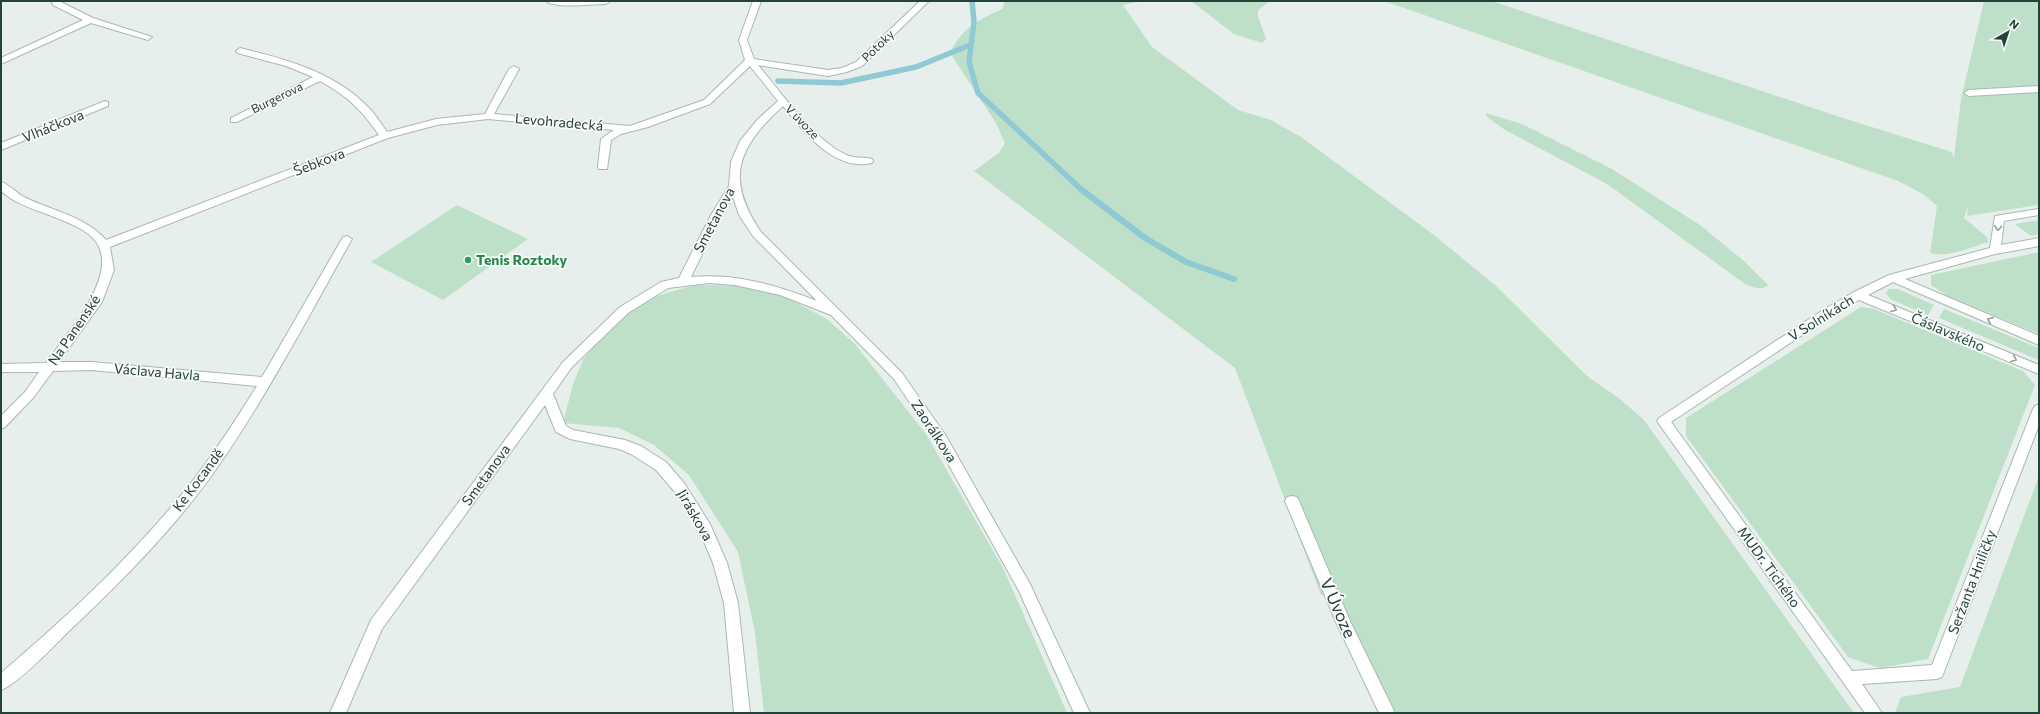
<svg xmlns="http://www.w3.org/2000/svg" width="2040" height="714" font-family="Commissioner,sans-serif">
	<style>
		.green { fill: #bfe0c8 }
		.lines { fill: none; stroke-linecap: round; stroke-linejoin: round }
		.stream-far1 { stroke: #8ec9d4; stroke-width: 5.5 }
		.stream { stroke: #8ec9d4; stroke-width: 6 }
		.minor-casing { stroke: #a8b8b2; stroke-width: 2 }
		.minor { fill: #fff; fill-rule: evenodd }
		.oneway { stroke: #92a09c }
		.leisure-dot { fill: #2e9e5b; stroke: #f7fbf9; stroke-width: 1.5 }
		.labels { text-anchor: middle; stroke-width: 3.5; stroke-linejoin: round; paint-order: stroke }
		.far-street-label { font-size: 12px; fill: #24423a; stroke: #f7fbf9 }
		.street-label { font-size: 14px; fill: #24423a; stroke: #f7fbf9 }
		.leisure-label { font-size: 14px; font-weight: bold; fill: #27864d; stroke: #f7fbf9; text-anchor: start }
		.near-street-label { font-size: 17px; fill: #24423a; stroke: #f7fbf9 }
	</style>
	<rect width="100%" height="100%" fill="#e6efeb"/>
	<!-- green -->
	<g class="green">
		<path d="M1005 1H1141L1123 5 1152 47 1238 110 1271 120 1301 137 1434 235 1496 286 1587 376 1620 399 1644 420 1854 713H1395L1353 635 1337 596 1343 594 1321 595 1235 368 974 171 999 153 1005 143 996 123 950 53C962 28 978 20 1002 9Z"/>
		<polygon points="1191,1 1270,1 1258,10 1258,16 1266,39 1262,43 1234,34"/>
		<path d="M1384 1H1492L1846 119 1952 152 1954 158 1961 99 1984 1H2039V205L1967 216 1968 206 1964 218 1987 237 1988 242C1971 247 1948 258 1930 253L1937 206 1923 194 1898 181Z"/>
		<path d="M1486 113 1522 124 1612 169 1700 225 1744 261 1768 285C1761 292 1753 287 1745 284L1607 184 1505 130 1487 117Z"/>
		<polygon points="457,205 528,239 443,300 371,262"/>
		<polygon points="2039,220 2039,234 2031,236 2015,224"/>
		<polygon points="2039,252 2039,334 1949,297 1931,285 1931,275"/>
		<polygon points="695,285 754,286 787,298 827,319 854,343 926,434 1003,568 1067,713 764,713 755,633 738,552 689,475 654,445 619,428 563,423 573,384 584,358 620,318 653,297"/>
		<polygon points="1889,289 1898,289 1934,305 1928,315 1890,299 1886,293"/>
		<polygon points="1861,307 1874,309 2023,371 2035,385 1928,659 1880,668 1848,657 1686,436 1686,418"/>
		<polygon points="1944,309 2039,348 2039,360 1939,318"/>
		<polygon points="2039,476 2039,713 1895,713 1901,697 1960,687"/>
	</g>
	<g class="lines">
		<!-- stream-far1 -->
		<g class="stream-far1">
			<polyline points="972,1 974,22 969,62 978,93 1083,191"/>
			<polyline points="778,81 841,83 916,67 970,45"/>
		</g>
		<!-- stream -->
		<polyline class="stream" points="1082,190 1145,238 1186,262 1234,279"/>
		<defs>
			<g id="minor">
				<polygon points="54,1 59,1 93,18 152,37 148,40 91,23 1,64 1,58 83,20 53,5 52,3"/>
				<path d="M546 1H610L606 4C593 4 555 9 546 1Z"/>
				<path d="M753 1H761L747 40 754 59 828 70 842 68 856 62 920 1H929L862 66 847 72 828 76 758 65C779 90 821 150 853 157 859 158 865 157 872 159L873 161 872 163C834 172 803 131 783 106 738 147 724 178 761 232L902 373 946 436 1030 584 1090 713H1074L1019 591 936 442 894 379 831 315 780 295 735 285 709 283 668 288 628 313 571 368 553 394 566 426 573 430 625 440 641 446 666 462 684 483 710 524 727 563 738 603 750 713H734L724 603 713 563 699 530 674 491 656 470 631 454 619 449 570 439 556 432 545 405 382 629 346 713H330L371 620 563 362 620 307 661 282 679 278 711 215 729 186 731 162 740 141 758 119 778 101 750 66 710 104 648 127 621 134 611 140 607 169H599L598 167 601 139 614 130 488 119 437 125 388 138 110 247 114 270 102 302 59 362H92L262 377 343 237 347 236 352 239C307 319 265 400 212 475 171 532 120 583 69 631 55 645 18 684 1 690V673C70 614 138 551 194 479 217 449 237 418 257 386L92 370 53 371 33 398 5 427 1 429V416L25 392 39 372H1V364L46 363C65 336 117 279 98 245 92 233 76 226 64 221 42 211 19 207 1 191V182C9 184 16 193 24 197 52 211 85 216 106 240L379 135C362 110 347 96 320 81L237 122H231V118L313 77 286 66 237 53 236 51 240 48C286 59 335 72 369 108 376 115 381 124 387 132L436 119 485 114 509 69 514 66 519 69 494 114 630 126 704 100 745 60 739 40ZM733 197 739 215 753 236 817 301C776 285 735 273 691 277L721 215Z"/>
				<polygon points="2039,86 2039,92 1969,96 1964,93 1969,90"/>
				<polygon points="105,101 108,102 108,106 1,150 1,143"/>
				<polygon points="2039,209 2039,215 2004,221 2001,245 2039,238 2039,246 1995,254 1905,279 2039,336 2039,345 1893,282 1868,295 2039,365 2039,374 1859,300 1831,316 1671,422 1852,671 1932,665 2033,409 2035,406 2039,404 2039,425 1942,677 1937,679 1862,684 1882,713 1865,713 1657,421 1659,418 1823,310 1854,292 1889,275 1990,248 1995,216"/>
				<polygon points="1292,496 1297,497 1299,501 1350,621 1395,713 1379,713 1336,622 1285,501 1287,497"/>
			</g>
		</defs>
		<!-- minor casing -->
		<use href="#minor" class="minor-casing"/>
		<!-- minor -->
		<use href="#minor" class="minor"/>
	</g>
	<!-- one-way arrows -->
	<defs><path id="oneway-chevron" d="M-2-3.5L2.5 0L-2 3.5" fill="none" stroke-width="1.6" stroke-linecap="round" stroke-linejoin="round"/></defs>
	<g class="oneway">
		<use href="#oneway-chevron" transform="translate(1998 228) rotate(96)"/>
		<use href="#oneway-chevron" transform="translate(1894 309) rotate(23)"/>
		<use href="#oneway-chevron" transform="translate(1990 320) rotate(-157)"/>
		<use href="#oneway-chevron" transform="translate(2014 359) rotate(23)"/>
	</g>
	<!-- markers -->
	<circle class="leisure-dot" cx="468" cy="260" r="4"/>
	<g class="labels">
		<!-- far-street labels -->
		<g class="far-street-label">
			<text transform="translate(878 46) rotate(-44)" y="4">Potoky</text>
			<text transform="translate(277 98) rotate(-26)" y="4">Burgerova</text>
			<text transform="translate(802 122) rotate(46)" y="4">V úvoze</text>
		</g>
		<!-- street labels -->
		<g class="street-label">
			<text transform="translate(559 122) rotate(5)" y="5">Levohradecká</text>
			<text transform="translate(53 126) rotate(-22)" y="5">Vlháčkova</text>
			<text transform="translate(319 162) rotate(-21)" y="5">Šebkova</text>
			<text transform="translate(714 220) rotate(-62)" y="5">Smetanova</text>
			<text transform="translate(1821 318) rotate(-32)" y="5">V Solníkách</text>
			<text transform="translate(74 330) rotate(-56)" y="5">Na Panenské</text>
			<text transform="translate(1948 332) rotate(23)" y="5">Čáslavského</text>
			<text transform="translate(157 372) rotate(5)" y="5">Václava Havla</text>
			<text transform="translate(934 431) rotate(57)" y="5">Zaorálkova</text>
			<text transform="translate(486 475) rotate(-54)" y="5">Smetanova</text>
			<text transform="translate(198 480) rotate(-53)" y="5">Ke Kocandě</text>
			<text transform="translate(695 515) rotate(60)" y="5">Jiráskova</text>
			<text transform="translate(1769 567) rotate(54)" y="5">MUDr. Tichého</text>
			<text transform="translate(1972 582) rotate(-69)" y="5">Seržanta Hniličky</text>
		</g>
		<!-- leisure labels -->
		<g class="leisure-label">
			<text x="476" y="265">Tenis Roztoky</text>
		</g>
		<!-- near-street labels -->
		<g class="near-street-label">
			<text transform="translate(1338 608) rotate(66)" y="6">V Úvoze</text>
		</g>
	</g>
	<!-- border -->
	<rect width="2040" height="714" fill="none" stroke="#24423a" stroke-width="4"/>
	<!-- north arrow -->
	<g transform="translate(2008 32) rotate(39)" stroke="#f7fbf9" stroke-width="3" paint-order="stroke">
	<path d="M0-3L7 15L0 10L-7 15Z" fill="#24423a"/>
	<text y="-6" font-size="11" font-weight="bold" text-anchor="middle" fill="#24423a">N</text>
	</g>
</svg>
